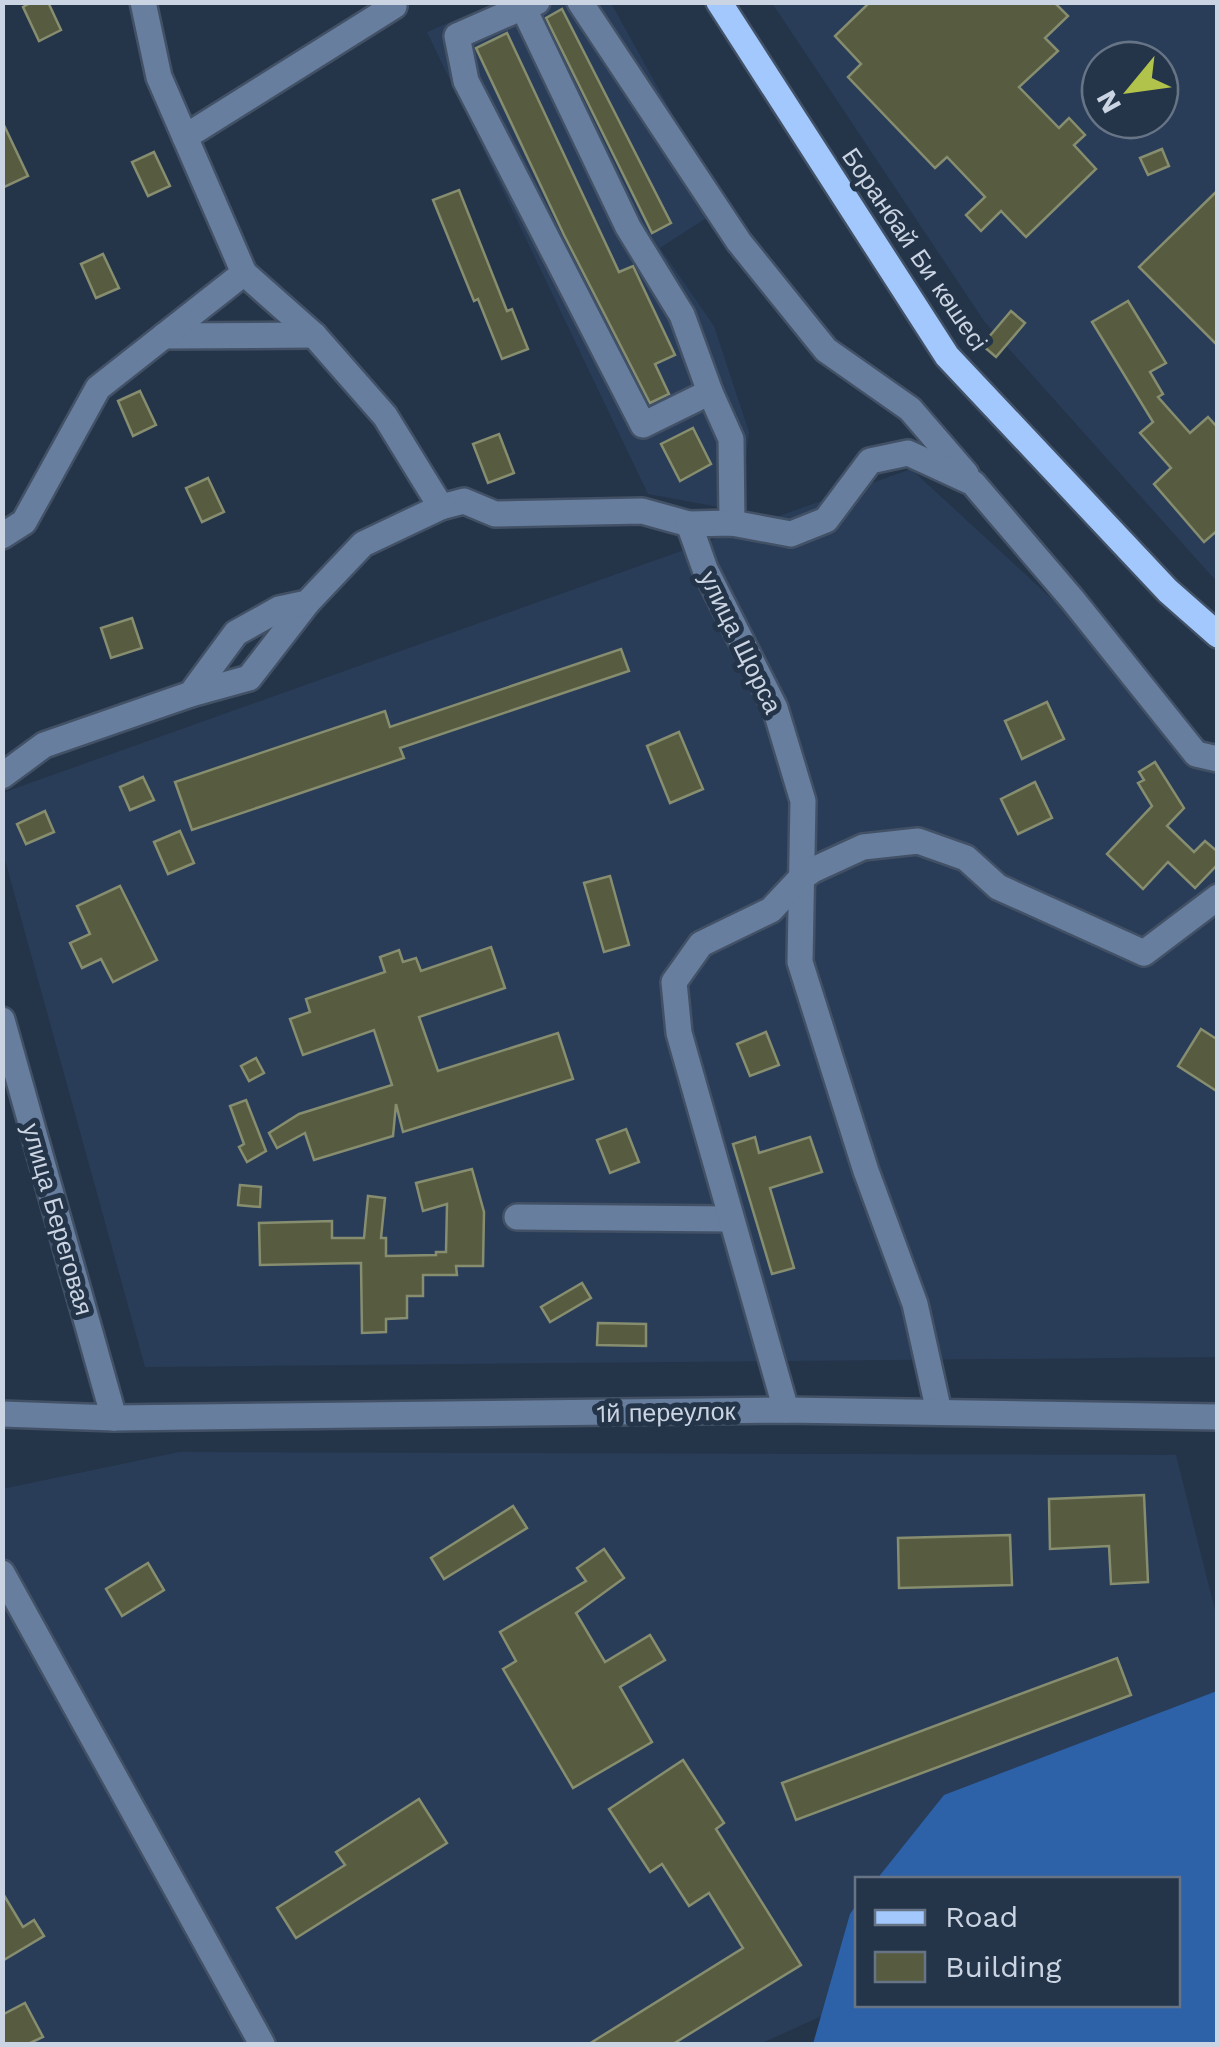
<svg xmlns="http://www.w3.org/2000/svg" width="1220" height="2047" font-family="'Work Sans',sans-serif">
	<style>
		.built { fill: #293d58; fill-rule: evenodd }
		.forest { fill: #2e62a8 }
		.building { fill: #575c40; stroke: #878d6f; stroke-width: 2.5 }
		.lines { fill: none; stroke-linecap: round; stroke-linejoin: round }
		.minor-casing { stroke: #425165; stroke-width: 30 }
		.major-casing { stroke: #425165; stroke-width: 30 }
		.minor { stroke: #677e9e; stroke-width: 25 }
		.major { stroke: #a2c8fd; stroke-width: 25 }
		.labels { text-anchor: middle; stroke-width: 10; stroke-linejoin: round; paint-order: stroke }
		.street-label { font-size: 25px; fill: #cbd4e2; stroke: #243449 }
	</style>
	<rect width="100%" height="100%" fill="#243449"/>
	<!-- built -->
	<g class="built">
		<polygon points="494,3 611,3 683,133 717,211 660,248 714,326 749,432 740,511 648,494 427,32"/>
		<path d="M772 3H1217V582L984 321ZM1100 60H1160V120H1100Z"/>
		<polygon points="911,469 1217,751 1217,1357 145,1367 3,853 2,793"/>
		<polygon points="179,1452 1176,1455 1217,1618 1217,1833 1117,1879 858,1880 857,2000 760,2044 3,2044 2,1489"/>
	</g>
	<!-- forest -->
	<polygon class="forest" points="1217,1691 1217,2044 813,2044 850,1914 857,1904 858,2004 1178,2004 1178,1880 877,1879 944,1795"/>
	<!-- building -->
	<g class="building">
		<polygon points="32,2 48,2 61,30 39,41 23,7"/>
		<polygon points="870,2 1054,2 1068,16 1045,38 1058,51 1019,87 1059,128 1069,118 1085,135 1074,145 1096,169 1026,237 1001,211 981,231 966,215 985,197 947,157 935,168 848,77 861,64 835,36"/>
		<polygon points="562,9 671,223 652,233 546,18"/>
		<polygon points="507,33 619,272 633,266 675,355 655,364 669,394 650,403 564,235 476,48"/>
		<polygon points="2,121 28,176 2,188"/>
		<polygon points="1162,149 1169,166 1148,175 1140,158"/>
		<polygon points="154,152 170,186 148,196 132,162"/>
		<polygon points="459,190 507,311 512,309 528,349 502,359 478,299 474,301 433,200"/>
		<polygon points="1218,190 1218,346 1139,267"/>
		<polygon points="103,254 119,288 96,298 81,264"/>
		<polygon points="1128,301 1166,363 1150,372 1163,394 1158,397 1190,433 1208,417 1218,428 1218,530 1204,542 1154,484 1171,468 1140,433 1153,422 1092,322"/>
		<polygon points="1011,311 1025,323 996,357 982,345"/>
		<polygon points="140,391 156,425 133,436 118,401"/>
		<polygon points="693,428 711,464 680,481 661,444"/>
		<polygon points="499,434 514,473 488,483 473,444"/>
		<polygon points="208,478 224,512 202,522 186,488"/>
		<polygon points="132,618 142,648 111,658 101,628"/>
		<polygon points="621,649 629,671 400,748 404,758 192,830 175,782 385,711 390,727"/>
		<polygon points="1047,702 1064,739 1022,759 1005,721"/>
		<polygon points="679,732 703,789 670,803 647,746"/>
		<polygon points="1155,762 1184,808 1167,826 1194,852 1205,841 1218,852 1218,864 1195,888 1168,862 1143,889 1107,854 1152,806 1138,783 1144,780 1139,772"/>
		<polygon points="143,777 154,800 130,810 120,787"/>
		<polygon points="1035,782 1052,818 1018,834 1001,799"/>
		<polygon points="45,811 54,832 26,844 17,824"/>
		<polygon points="180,831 194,863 168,874 154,842"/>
		<polygon points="610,876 629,945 604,952 584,883"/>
		<polygon points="120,886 157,960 113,982 101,959 82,968 70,943 90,934 77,906"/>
		<polygon points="491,947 505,988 419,1017 438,1071 558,1033 573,1079 403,1132 396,1104 393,1136 314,1160 305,1133 277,1148 269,1133 299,1114 392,1085 374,1030 303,1055 290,1019 310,1012 306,999 385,972 380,957 399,950 403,962 416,958 421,971"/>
		<polygon points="1201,1029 1218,1040 1218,1092 1178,1066"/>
		<polygon points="766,1032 779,1065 750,1076 737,1044"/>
		<polygon points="256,1058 264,1073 249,1081 241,1066"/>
		<polygon points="246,1100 266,1151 247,1162 239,1147 244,1144 230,1106"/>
		<polygon points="626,1129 639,1162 610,1173 597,1140"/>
		<polygon points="755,1137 759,1153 810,1137 822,1172 770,1188 794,1268 772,1274 733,1144"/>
		<polygon points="472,1169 484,1212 483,1266 456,1266 457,1275 423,1275 423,1296 407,1296 407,1318 386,1319 386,1332 362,1333 361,1263 260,1265 259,1223 332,1221 332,1238 364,1238 368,1196 385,1198 381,1238 386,1238 386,1256 436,1255 436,1252 446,1252 447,1204 423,1211 416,1183"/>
		<polygon points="240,1185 261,1187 260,1207 238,1205"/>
		<polygon points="582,1283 591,1298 550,1322 541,1307"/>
		<polygon points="598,1323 646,1324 646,1346 597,1345"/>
		<polygon points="1144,1495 1148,1582 1111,1584 1109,1546 1050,1549 1049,1499"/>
		<polygon points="513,1506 527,1528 444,1579 431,1558"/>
		<polygon points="1010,1535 1012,1585 899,1588 898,1538"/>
		<polygon points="604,1549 624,1578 576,1613 605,1662 650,1635 665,1660 620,1687 652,1742 573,1788 503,1669 516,1661 500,1632 586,1581 577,1568"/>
		<polygon points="148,1563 164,1590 122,1616 106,1589"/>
		<polygon points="1117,1658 1131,1695 796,1820 782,1783"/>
		<polygon points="683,1760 724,1823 716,1829 801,1965 673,2044 589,2044 743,1948 709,1893 689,1906 662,1864 650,1872 609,1809"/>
		<polygon points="419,1799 447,1843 296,1938 277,1908 345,1865 336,1852"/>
		<polygon points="2,1892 23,1927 34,1920 44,1936 2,1961"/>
		<polygon points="25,2003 43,2037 28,2044 2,2044 2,2015"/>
	</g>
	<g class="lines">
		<defs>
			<g id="minor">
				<polyline points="537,2 523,7 628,227 682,315 710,392 731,439 732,523"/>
				<polyline points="580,2 739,242 826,350 910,409 966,474"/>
				<polyline points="523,7 457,36 466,81 643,425 710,392"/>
				<polyline points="185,137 394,6 392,2"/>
				<polyline points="244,273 314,335 385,416 441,507 464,501 495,514 642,511 689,524 732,523 791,534 826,520 870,461 908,453 973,483 1072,599 1196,754 1218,759"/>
				<polyline points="164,336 314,335"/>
				<polyline points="689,524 705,569 775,708 803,801 800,962 866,1171 915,1304 939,1412"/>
				<polyline points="2,536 24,522 98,388 244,273 159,77 143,2"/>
				<polyline points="191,694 249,678 307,603"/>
				<polyline points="2,776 44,745 191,694 236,633 279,609 307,603 363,544 441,507"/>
				<polyline points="2,1020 114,1418"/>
				<polyline points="517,1217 731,1219"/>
				<polyline points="786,1410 679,1033 674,982 701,944 771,910 800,879 813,870 863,847 918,841 966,858 998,887 1144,953 1218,897"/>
				<polyline points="2,1414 114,1418 786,1410 1218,1417"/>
				<polyline points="2,1573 262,2044"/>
			</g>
			<polyline id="major" points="719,2 947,356 1168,591 1218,635"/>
		</defs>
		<!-- minor casing -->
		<use href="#minor" class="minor-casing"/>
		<!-- major casing -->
		<use href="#major" class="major-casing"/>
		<!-- minor -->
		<use href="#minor" class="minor"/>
		<!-- major -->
		<use href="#major" class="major"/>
	</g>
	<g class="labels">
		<!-- street labels -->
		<g class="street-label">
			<text transform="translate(915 249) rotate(56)" y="9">Боранбай Би көшесі</text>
			<text transform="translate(741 642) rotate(64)" y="9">улица Щорса</text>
			<text transform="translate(58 1219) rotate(74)" y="9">улица Береговая</text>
			<text transform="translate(666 1412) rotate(-1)" y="9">1й переулок</text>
		</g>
	</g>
	<!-- border -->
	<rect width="1220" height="2047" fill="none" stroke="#cbd4e2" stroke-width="10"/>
	<!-- legend -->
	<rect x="855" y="1877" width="325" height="130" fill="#243449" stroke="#677486" stroke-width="2.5"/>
	<rect x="875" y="1910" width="50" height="15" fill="#a2c8fd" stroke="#677486" stroke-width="2.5"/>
	<text x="945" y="1927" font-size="30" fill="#cbd4e2">Road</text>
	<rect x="875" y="1952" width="50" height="30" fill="#575c40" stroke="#677486" stroke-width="2.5"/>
	<text x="945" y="1977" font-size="30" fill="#cbd4e2">Building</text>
	<!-- north arrow -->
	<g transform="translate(1130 90) rotate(241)"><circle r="48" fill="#243449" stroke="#677486" stroke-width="2.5"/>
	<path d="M0-8L18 38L0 25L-18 38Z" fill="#b2c34c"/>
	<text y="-15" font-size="28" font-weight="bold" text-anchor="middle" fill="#cbd4e2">N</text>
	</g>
</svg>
